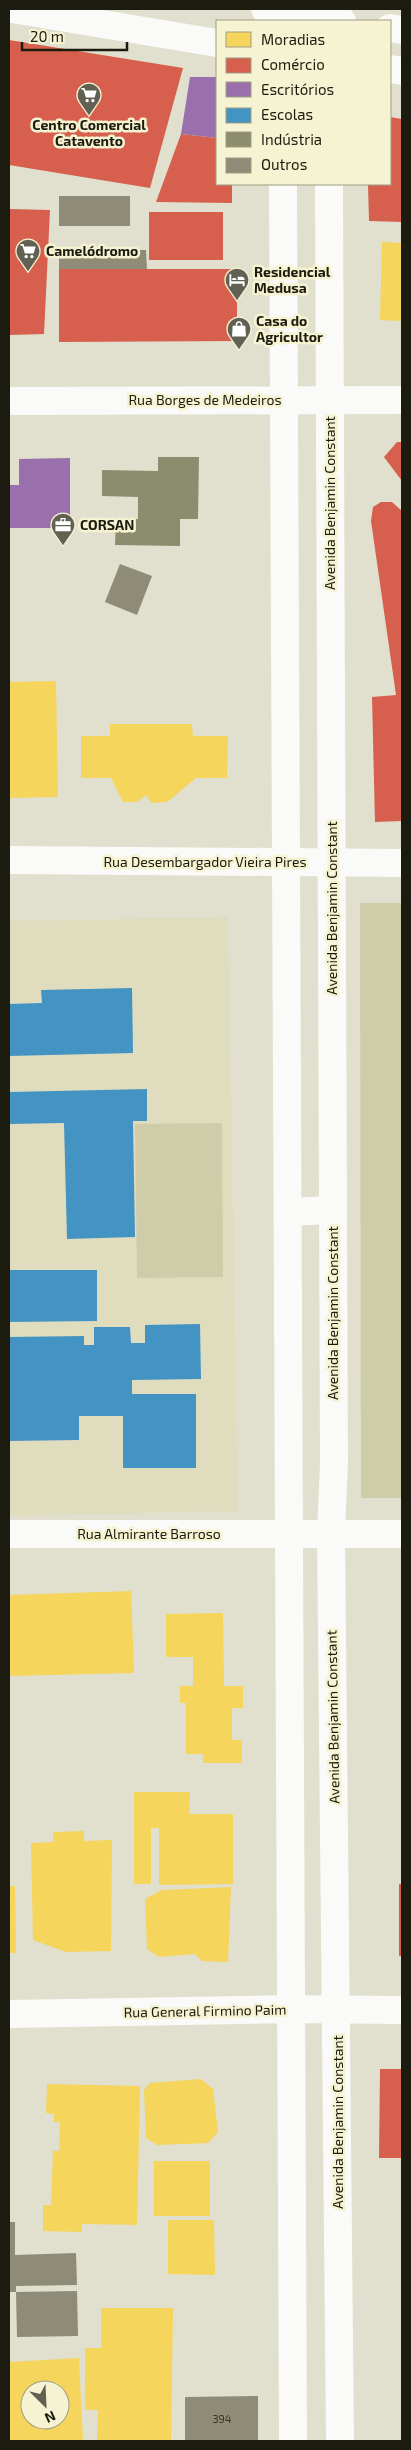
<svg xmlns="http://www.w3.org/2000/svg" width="411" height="2450" font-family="'Exo 2',sans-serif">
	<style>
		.built { fill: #e0ddbf }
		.green { fill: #cfcca9 }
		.homes { fill: #f6d55c; fill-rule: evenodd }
		.shops { fill: #d6604d }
		.offices { fill: #9970ab }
		.schools { fill: #4393c3 }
		.industry { fill: #8c8c6e }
		.building { fill: #8e8b77 }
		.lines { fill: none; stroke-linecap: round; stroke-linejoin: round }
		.street { stroke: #fafaf8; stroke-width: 28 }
		.secondary { stroke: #fafaf8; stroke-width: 28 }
		.labels { text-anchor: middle; stroke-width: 5; stroke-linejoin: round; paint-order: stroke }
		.number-label { font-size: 11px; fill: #383729 }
		.poi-label { font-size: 14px; font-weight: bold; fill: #1c1b0f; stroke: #f6f3d2; text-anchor: start }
		.street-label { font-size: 14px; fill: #1c1b0f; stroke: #f6f3d2 }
	</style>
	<rect width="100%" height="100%" fill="#e1dfcd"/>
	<!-- built -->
	<polygon class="built" points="228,917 238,1511 9,1516 9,921"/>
	<!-- green -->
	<g class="green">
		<polygon points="360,903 402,903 402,1498 361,1498"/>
		<polygon points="222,1123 223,1277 137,1278 135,1124"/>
	</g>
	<!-- homes -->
	<g class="homes">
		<polygon points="382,242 402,243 402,319 400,321 380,320"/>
		<polygon points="56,681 58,797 9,798 9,682"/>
		<polygon points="110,724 192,724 193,736 228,736 227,778 196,778 167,802 152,803 146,795 137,802 123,802 111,778 81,778 81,736 110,736"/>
		<polygon points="131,1591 134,1673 9,1676 9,1595"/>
		<polygon points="223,1613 224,1686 243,1686 243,1708 232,1708 232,1740 242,1740 242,1763 203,1763 203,1754 186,1754 186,1703 180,1703 180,1686 193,1686 193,1657 166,1657 166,1614"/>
		<polygon points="134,1792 190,1792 189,1814 233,1814 233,1884 159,1885 159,1828 151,1828 151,1884 134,1884"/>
		<polygon points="84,1831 84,1841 112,1840 111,1951 66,1952 33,1940 31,1843 53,1842 53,1832"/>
		<polygon points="9,1886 15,1886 16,1953 9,1953"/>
		<polygon points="231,1887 228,1962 202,1961 195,1954 159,1957 147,1949 145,1899 162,1890"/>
		<polygon points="201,2079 213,2089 218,2132 208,2143 157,2145 146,2138 144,2090 150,2083"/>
		<polygon points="47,2084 140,2086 137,2225 82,2224 82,2232 43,2231 43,2205 51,2205 53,2151 59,2151 60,2122 54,2122 54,2114 46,2113"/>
		<rect x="154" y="2161" width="56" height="55"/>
		<polygon points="168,2220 214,2220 215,2275 168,2274"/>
		<polygon points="101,2308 173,2308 171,2441 97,2441 98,2410 85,2410 85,2348 101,2348"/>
		<path d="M79 2358 83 2441H9V2362ZM30 2390H60V2420H30Z"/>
	</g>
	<!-- shops -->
	<g class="shops">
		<polygon points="9,40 183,68 150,188 9,165"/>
		<polygon points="390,117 402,119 402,222 369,221 368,184 390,184"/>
		<polygon points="181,134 217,138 217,184 232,184 232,203 156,202"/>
		<polygon points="9,209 50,210 44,334 9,335"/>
		<rect x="149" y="212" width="74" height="48"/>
		<polygon points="59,269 237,269 237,341 59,342"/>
		<polygon points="397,442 402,442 402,481 384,457"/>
		<polygon points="381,502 392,502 402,511 402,821 375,822 372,697 396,695 371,521 373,507"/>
		<rect x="399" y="1884" width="3" height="72"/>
		<polygon points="380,2069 402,2069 402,2158 379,2158"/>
	</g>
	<!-- offices -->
	<g class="offices">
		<polygon points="190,77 217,77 217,138 181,134"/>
		<polygon points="70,458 70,528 9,528 9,485 19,485 19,459"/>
	</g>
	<!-- schools -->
	<g class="schools">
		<polygon points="132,988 133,1053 9,1056 9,1004 42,1003 41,990"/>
		<polygon points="147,1089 147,1121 133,1121 135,1237 67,1239 64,1123 9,1124 9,1092"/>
		<polygon points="9,1270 97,1270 97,1321 9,1322"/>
		<polygon points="200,1324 201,1379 132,1380 132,1394 196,1394 196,1468 123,1468 123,1416 79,1416 79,1440 9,1441 9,1337 84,1336 84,1345 94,1345 94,1327 130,1327 131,1343 145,1343 145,1325"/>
	</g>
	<!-- industry -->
	<polygon class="industry" points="158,457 199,457 198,519 180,519 180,546 115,545 116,519 138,519 138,497 102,496 102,470 158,471"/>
	<!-- building -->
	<g class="building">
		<rect x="59" y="196" width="71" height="30"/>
		<polygon points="59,250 146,250 147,269 59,269"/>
		<polygon points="120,564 152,576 137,615 105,602"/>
		<polygon points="9,2222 15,2222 15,2255 76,2253 77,2285 16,2286 16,2292 77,2291 78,2336 17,2337 16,2292 9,2292"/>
		<polygon points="258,2396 258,2441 185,2441 185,2397"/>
	</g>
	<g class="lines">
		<!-- street -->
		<g class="street">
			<polyline points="9,401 402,400"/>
			<polyline points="9,860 402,863"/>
			<polyline points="9,1534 402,1534"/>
			<polyline points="9,2014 292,2009 402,2010"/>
		</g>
		<!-- secondary -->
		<g class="secondary">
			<polyline points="12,9 217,43"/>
			<polyline points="265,9 342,21"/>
			<polyline points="390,28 402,30"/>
			<polyline points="390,69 402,71"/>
			<polyline points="283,184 293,2441"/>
			<polyline points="329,184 334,1463 331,1533 340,2441"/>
			<polyline points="288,1212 333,1210"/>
		</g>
	</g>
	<!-- icons -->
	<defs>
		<symbol id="supermarket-pin" viewBox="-11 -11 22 30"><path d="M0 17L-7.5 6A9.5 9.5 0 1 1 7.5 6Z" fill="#616052" stroke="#f6f3d2"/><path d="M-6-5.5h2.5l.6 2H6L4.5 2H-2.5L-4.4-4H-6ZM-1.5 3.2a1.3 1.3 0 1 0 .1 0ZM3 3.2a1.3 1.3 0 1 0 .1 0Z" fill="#fff"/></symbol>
		<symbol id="hotel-pin" viewBox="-11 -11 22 30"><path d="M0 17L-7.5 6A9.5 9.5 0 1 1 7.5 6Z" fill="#616052" stroke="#f6f3d2"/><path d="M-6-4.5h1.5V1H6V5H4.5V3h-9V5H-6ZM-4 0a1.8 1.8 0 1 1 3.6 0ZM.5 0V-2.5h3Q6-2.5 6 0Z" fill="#fff"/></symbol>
		<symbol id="shop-pin" viewBox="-11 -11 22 30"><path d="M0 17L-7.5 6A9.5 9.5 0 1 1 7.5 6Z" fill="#616052" stroke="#f6f3d2"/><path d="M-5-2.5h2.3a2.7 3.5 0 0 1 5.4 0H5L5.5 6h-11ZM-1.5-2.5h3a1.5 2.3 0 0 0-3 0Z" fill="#fff"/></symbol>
		<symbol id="office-pin" viewBox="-11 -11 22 30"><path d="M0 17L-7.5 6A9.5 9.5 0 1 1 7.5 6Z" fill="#616052" stroke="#f6f3d2"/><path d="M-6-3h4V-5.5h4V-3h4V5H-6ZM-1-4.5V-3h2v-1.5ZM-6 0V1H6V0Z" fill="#fff"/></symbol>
	</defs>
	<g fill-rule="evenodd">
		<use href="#supermarket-pin" x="75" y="81" width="28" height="38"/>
		<use href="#supermarket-pin" x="14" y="237" width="28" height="38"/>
		<use href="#hotel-pin" x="223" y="266" width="28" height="38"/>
		<use href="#shop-pin" x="225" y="315" width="28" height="38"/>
		<use href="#office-pin" x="49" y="511" width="28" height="38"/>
	</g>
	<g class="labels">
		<!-- number labels -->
		<g class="number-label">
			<text x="222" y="2423">394</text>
		</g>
		<!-- poi labels -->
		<g class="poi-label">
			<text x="89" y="130" text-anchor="middle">Centro Comercial<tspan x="89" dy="16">Catavento</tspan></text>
			<text x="46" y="256">Camelódromo</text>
			<text x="254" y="277">Residencial<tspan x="254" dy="16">Medusa</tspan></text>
			<text x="256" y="326">Casa do<tspan x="256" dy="16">Agricultor</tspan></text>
			<text x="80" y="530">CORSAN</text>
		</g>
		<!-- street labels -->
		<g class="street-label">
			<text x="205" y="405">Rua Borges de Medeiros</text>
			<text transform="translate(330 503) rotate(-90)" y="5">Avenida Benjamin Constant</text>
			<text x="205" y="867">Rua Desembargador Vieira Pires</text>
			<text transform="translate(332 908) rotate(-90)" y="5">Avenida Benjamin Constant</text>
			<text transform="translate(333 1313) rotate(-90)" y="5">Avenida Benjamin Constant</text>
			<text x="149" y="1539">Rua Almirante Barroso</text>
			<text transform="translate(333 1717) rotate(-91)" y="5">Avenida Benjamin Constant</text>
			<text transform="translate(205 2011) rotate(-1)" y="5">Rua General Firmino Paim</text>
			<text transform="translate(338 2122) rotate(-90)" y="5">Avenida Benjamin Constant</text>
		</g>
	</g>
	<!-- border -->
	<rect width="411" height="2450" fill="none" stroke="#1c1b0f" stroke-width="20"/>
	<!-- legend -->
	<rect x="216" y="20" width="175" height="165" fill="#f6f3d2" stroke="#9f9d84"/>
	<rect x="226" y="32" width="25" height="15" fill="#f6d55c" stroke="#9f9d84"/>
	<text x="261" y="45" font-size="15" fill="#1c1b0f">Moradias</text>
	<rect x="226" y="58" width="25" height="15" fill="#d6604d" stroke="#9f9d84"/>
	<text x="261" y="70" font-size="15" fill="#1c1b0f">Comércio</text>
	<rect x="226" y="82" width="25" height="15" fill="#9970ab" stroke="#9f9d84"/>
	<text x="261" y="95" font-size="15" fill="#1c1b0f">Escritórios</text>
	<rect x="226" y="108" width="25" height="15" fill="#4393c3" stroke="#9f9d84"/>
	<text x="261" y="120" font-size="15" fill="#1c1b0f">Escolas</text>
	<rect x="226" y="132" width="25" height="15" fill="#8c8c6e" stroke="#9f9d84"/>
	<text x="261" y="145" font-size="15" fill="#1c1b0f">Indústria</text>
	<rect x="226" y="158" width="25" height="15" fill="#8e8b77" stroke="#9f9d84"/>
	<text x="261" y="170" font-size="15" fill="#1c1b0f">Outros</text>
	<!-- north arrow -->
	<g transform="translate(45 2405) rotate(156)"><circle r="24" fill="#f6f3d2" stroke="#9f9d84"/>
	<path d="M0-4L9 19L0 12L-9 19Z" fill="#616052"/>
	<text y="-8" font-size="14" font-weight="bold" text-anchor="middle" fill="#1c1b0f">N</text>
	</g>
	<!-- scale -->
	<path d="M22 42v8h105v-8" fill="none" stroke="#1c1b0f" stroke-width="2.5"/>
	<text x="30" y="42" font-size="15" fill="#1c1b0f" stroke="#f6f3d2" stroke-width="4" paint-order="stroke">20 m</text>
</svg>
